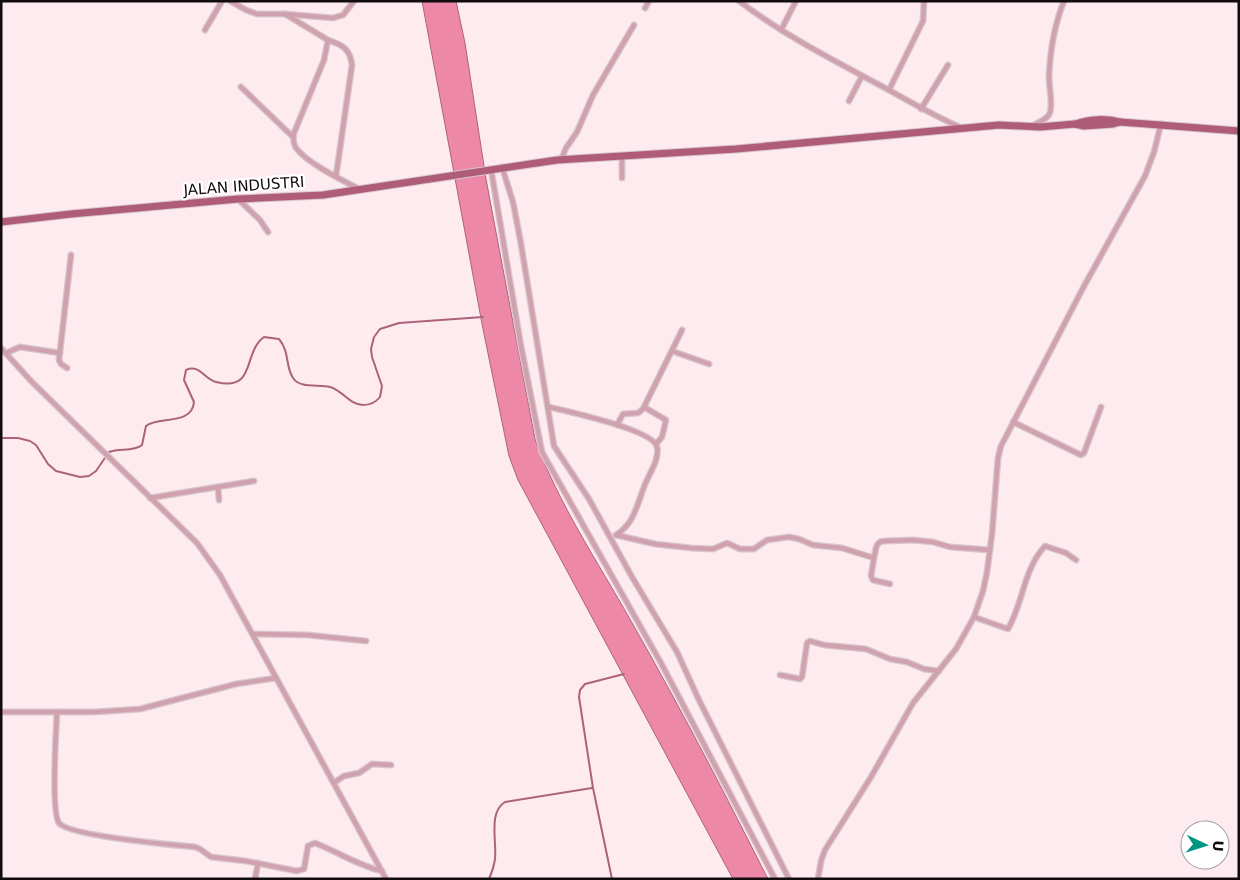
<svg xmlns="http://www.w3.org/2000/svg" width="1240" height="880" font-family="'DejaVu Sans',sans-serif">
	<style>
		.water { fill: #ee88a9; stroke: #ac637a }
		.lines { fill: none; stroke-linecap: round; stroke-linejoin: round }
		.stream { stroke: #ac637a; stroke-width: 2 }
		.minor-casing { stroke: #d8c7cc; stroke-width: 7 }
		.primary-casing { stroke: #d8c7cc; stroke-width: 9 }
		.minor { stroke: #d0a1ae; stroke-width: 4.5 }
		.primary { stroke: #ae5c77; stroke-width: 7 }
		.labels { text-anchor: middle; stroke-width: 4.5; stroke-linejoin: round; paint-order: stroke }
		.street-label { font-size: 15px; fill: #130c0e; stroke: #fff }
	</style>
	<rect width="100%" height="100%" fill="#feebf0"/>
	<!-- water -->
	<path class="water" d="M422 1H456L465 43 486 179 535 439C558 503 598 562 631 621 679 705 724 792 768 879H733L518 480 509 456 483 329Z"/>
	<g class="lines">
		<!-- stream -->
		<g class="stream">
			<path d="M1 438H18L30 441 36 445 48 464 56 471 80 477 89 476 96 471 109 452C120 448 133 452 142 445L146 426C158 416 192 426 194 402L184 380 186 370C200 364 204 379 216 382 257 392 242 353 264 337L279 339C290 352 285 366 293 378 300 389 319 384 330 387 342 390 350 405 363 405 370 405 376 402 380 397L382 386 372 357 371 349 374 337 380 329 399 323 483 317"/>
			<path d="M489 879C492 872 494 866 495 859 497 842 488 812 505 802L592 788"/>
			<polyline points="612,879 593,788 579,697 580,690 585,684 624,674"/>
		</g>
		<defs>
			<g id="minor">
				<polyline points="230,1 246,10 257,14 285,14 333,18 343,15 354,1"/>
				<path d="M739 1C785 36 837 62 887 89 912 103 936 117 962 128"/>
				<polyline points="645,8 649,1"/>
				<path d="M285 14 328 40 324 60 294 133C293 138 293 143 296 148 307 163 342 180 359 189"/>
				<polyline points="205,30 222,1"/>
				<polyline points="781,30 796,1"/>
				<path d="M328 40C343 45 350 49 352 65L336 176"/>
				<polyline points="241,87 293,137"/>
				<polyline points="889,90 923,21 924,1"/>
				<polyline points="849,101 862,76"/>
				<polyline points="921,109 948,65"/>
				<path d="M1032 126C1038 122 1049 119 1050 112 1053 104 1049 87 1049 77 1050 51 1054 26 1064 1"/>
				<polyline points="561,160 566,148 577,132 593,95 634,25"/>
				<polyline points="502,167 513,202 521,244 554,446 589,499 632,577 677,652 699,700 789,879"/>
				<polyline points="491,169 521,346 542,452 661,663 775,879"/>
				<polyline points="622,178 622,156"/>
				<polyline points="239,200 260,220 268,232"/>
				<polyline points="1,348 32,382 197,543 220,575 386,879"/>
				<polyline points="672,351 709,364"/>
				<polyline points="6,353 20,347 60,353"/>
				<polyline points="67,368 61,364 59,360 71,255"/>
				<path d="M549 407C566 411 654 430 657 447 660 460 648 475 644 487 637 505 634 524 616 535"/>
				<polyline points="644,407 666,420 662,437 656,444"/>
				<polyline points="1013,422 1081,455 1084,453 1101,407"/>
				<polyline points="617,425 623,414 638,413 643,409 682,330"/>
				<polyline points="218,487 219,500"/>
				<polyline points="150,498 254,481"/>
				<path d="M616 535 655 544 691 548 713 549 727 543 740 549H754L767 540 789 537 799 539 813 545 842 548 874 558C876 550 875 541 885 541L913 540 933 542 950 547 990 550"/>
				<polyline points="874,558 871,576 873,580 890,584"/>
				<path d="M974 617 1008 629C1024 601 1023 570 1045 546L1066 553 1076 560"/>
				<polyline points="253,634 308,635 366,641"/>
				<polyline points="780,675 800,679 802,677 807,643 810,641 824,645 866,649 890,659 907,662 924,669 939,671"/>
				<polyline points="1,712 94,712 140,709 236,684 276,678"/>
				<path d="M57 712C56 730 51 812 59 823 69 836 174 845 195 847L200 849 211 857 246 861 297 871 304 869 308 846 315 843C338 852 359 866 382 871"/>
				<polyline points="335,782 344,776 359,773 372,764 391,765"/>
				<polyline points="255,879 258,863"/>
				<polyline points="818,879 821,861 825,850 871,777 913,703 956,649 974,617 983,591 987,572 992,534 998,458 1001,446 1083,288 1145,176 1154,152 1161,124"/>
			</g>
			<g id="primary">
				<path d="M1076 124C1088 119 1107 118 1120 122L1239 131"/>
				<polyline points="1,222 71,214 238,199 323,195 557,160 736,149 999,125 1040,127 1075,124 1084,126 1113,124 1120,122"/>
			</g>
		</defs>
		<!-- minor casing -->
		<use href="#minor" class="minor-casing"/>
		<!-- primary casing -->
		<use href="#primary" class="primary-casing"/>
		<!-- minor -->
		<use href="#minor" class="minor"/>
		<!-- primary -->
		<use href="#primary" class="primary"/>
	</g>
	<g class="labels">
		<!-- street labels -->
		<g class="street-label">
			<text transform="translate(244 186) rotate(-4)" y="5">JALAN INDUSTRI</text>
		</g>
	</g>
	<!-- border -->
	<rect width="1240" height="880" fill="none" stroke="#130c0e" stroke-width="5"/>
	<!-- north arrow -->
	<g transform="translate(1205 845) rotate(94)"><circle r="24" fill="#ffffff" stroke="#a19e9f"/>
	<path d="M0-4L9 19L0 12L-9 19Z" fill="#029482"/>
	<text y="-8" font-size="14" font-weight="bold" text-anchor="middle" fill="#130c0e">U</text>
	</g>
</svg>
